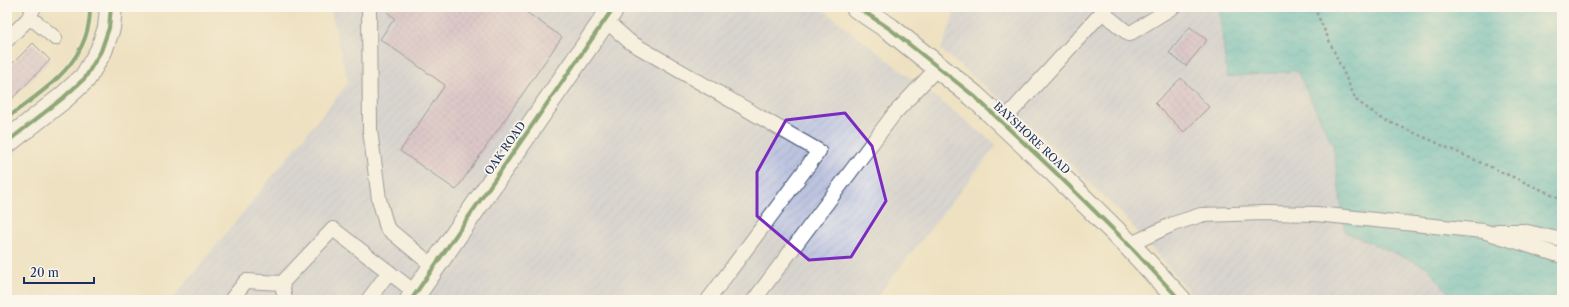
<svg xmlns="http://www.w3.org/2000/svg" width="1569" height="307" font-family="'Libre Caslon Text',serif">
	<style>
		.industrial { fill: url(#industrial-furrows) }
		.water { fill: url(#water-waves); stroke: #347692 }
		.building { fill: url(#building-cross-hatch) }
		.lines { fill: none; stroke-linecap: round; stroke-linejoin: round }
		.service-casing { stroke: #3b4a6d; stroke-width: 16 }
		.minor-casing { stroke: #3b4a6d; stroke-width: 24 }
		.tertiary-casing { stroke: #3b4a6d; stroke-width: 24 }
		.path { stroke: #3b4a6d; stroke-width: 2.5; stroke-dasharray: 3 3; stroke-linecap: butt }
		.service { stroke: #fff; stroke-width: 14 }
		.minor { stroke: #fff; stroke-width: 22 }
		.tertiary { stroke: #fff; stroke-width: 22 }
		.cycleway-casing { stroke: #fbf7ec; stroke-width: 6 }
		.cycleway { stroke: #1b5e20; stroke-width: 4 }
		.marked { fill: none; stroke: #7b2cbf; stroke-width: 3; stroke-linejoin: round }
		.labels { text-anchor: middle; stroke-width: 3.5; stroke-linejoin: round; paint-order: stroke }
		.street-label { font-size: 11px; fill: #1b2f5e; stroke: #fbf7ec }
	</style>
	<defs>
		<pattern id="industrial-furrows" width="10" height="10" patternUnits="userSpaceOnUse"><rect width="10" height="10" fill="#bcc3de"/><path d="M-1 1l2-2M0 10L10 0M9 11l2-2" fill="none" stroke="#a1a8c1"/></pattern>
		<pattern id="water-waves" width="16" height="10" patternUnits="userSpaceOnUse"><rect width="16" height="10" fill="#4ebcc6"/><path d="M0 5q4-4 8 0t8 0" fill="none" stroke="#4099a4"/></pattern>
		<pattern id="building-cross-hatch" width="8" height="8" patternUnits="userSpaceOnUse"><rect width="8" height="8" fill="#c5a7d0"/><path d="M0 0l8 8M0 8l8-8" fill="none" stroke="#9f88ac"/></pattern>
	</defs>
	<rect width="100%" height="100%" fill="#fbf7ec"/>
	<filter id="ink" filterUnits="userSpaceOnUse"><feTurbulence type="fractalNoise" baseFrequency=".025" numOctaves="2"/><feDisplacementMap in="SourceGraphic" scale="8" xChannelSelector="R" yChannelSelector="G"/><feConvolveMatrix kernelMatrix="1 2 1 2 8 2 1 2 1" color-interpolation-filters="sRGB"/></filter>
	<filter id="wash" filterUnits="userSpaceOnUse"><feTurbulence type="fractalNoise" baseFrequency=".012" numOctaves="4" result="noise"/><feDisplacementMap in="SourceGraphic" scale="16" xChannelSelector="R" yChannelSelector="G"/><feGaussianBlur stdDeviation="0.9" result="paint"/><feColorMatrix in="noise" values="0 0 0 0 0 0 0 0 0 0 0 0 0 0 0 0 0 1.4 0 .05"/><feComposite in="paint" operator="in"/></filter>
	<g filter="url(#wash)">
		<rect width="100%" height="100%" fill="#eee1c1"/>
		<!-- industrial -->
		<g class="industrial">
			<polygon points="330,7 820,7 997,145 874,300 172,300 348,83"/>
			<polygon points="957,7 1219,7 1227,77 1297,71 1333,146 1345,232 1428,267 1454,300 1197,300 1120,212 1016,112 941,50"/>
		</g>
		<!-- water -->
		<polygon class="water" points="1219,7 1562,7 1562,300 1454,300 1427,267 1345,232 1333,146 1297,71 1227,77"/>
		<g id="blocks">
			<!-- building -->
			<g class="building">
				<polygon points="390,7 519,7 562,37 456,190 400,151 445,85 380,39 395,18 387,12"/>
				<polygon points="1190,27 1207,40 1186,66 1169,53"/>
				<polygon points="33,43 50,60 7,104 7,69"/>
				<polygon points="1181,78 1209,107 1184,132 1155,103"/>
			</g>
		</g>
	</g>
	<g filter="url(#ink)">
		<use href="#blocks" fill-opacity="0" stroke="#3b4a6d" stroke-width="1"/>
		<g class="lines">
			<defs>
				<g id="service">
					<polyline points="369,7 370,130 379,199 387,228 434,267"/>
					<polyline points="1102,12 1129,34 1173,7"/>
					<polyline points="28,19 36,22 55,38"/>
					<polyline points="605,20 630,42 819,151 708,300"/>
					<polyline points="7,40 28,19 34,7"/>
					<polyline points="1002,122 1107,7"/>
					<polyline points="1498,231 1523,231 1562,240"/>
					<polyline points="1129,245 1173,224 1201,215 1265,213 1316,214 1483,231 1562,256"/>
					<polyline points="282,283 285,300"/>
					<polyline points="231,300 246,281 282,283 333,229 416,293"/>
					<polyline points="368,300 389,272"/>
					<polyline points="754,300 894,114 938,67"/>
				</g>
				<g id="minor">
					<polyline points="7,142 63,98 85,78 101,51 109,28 111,7"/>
					<polyline points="411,300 614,7"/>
				</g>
				<polyline id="tertiary" points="857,7 890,29 974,96 1053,170 1129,245 1180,300"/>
			</defs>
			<!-- service casing -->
			<use href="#service" class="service-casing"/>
			<!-- minor casing -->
			<use href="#minor" class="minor-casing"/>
			<!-- tertiary casing -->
			<use href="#tertiary" class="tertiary-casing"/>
			<!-- path -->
			<polyline class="path" points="1314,7 1356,100 1381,118 1562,199"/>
			<!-- service -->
			<use href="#service" class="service"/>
			<!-- minor -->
			<use href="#minor" class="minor"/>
			<!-- tertiary -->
			<use href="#tertiary" class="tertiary"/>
			<defs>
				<g id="cycleway">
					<polyline points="857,7 890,29 974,96 1053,170 1129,245 1180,300"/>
					<path d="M7 118C46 88 91 62 90 7"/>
					<polyline points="7,142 63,98 85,78 101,51 109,28 111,7"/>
					<polyline points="411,300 614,7"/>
				</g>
			</defs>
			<!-- cycleway casing -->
			<use href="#cycleway" class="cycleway-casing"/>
			<!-- cycleway -->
			<use href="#cycleway" class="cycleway"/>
		</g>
	</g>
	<!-- marked area -->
	<path d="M0 0H1569V307H0ZM845 113 872 146 886 201 851 257 809 260 757 216V172L786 120Z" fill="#eee1c1" fill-opacity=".55" fill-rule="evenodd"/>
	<path class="marked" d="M845 113 872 146 886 201 851 257 809 260 757 216V172L786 120Z"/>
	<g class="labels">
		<!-- street labels -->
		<g class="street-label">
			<text transform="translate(1032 138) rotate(43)" y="4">BAYSHORE ROAD</text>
			<text transform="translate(505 148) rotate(-55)" y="4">OAK ROAD</text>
		</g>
	</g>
	<!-- margin -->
	<rect width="1569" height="307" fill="none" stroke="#fbf7ec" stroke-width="24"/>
	<!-- scale -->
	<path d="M24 277v6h70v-6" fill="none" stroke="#1b2f5e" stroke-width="2"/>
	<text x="30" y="277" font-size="12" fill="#1b2f5e" stroke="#fbf7ec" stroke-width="3" paint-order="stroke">20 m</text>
</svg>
